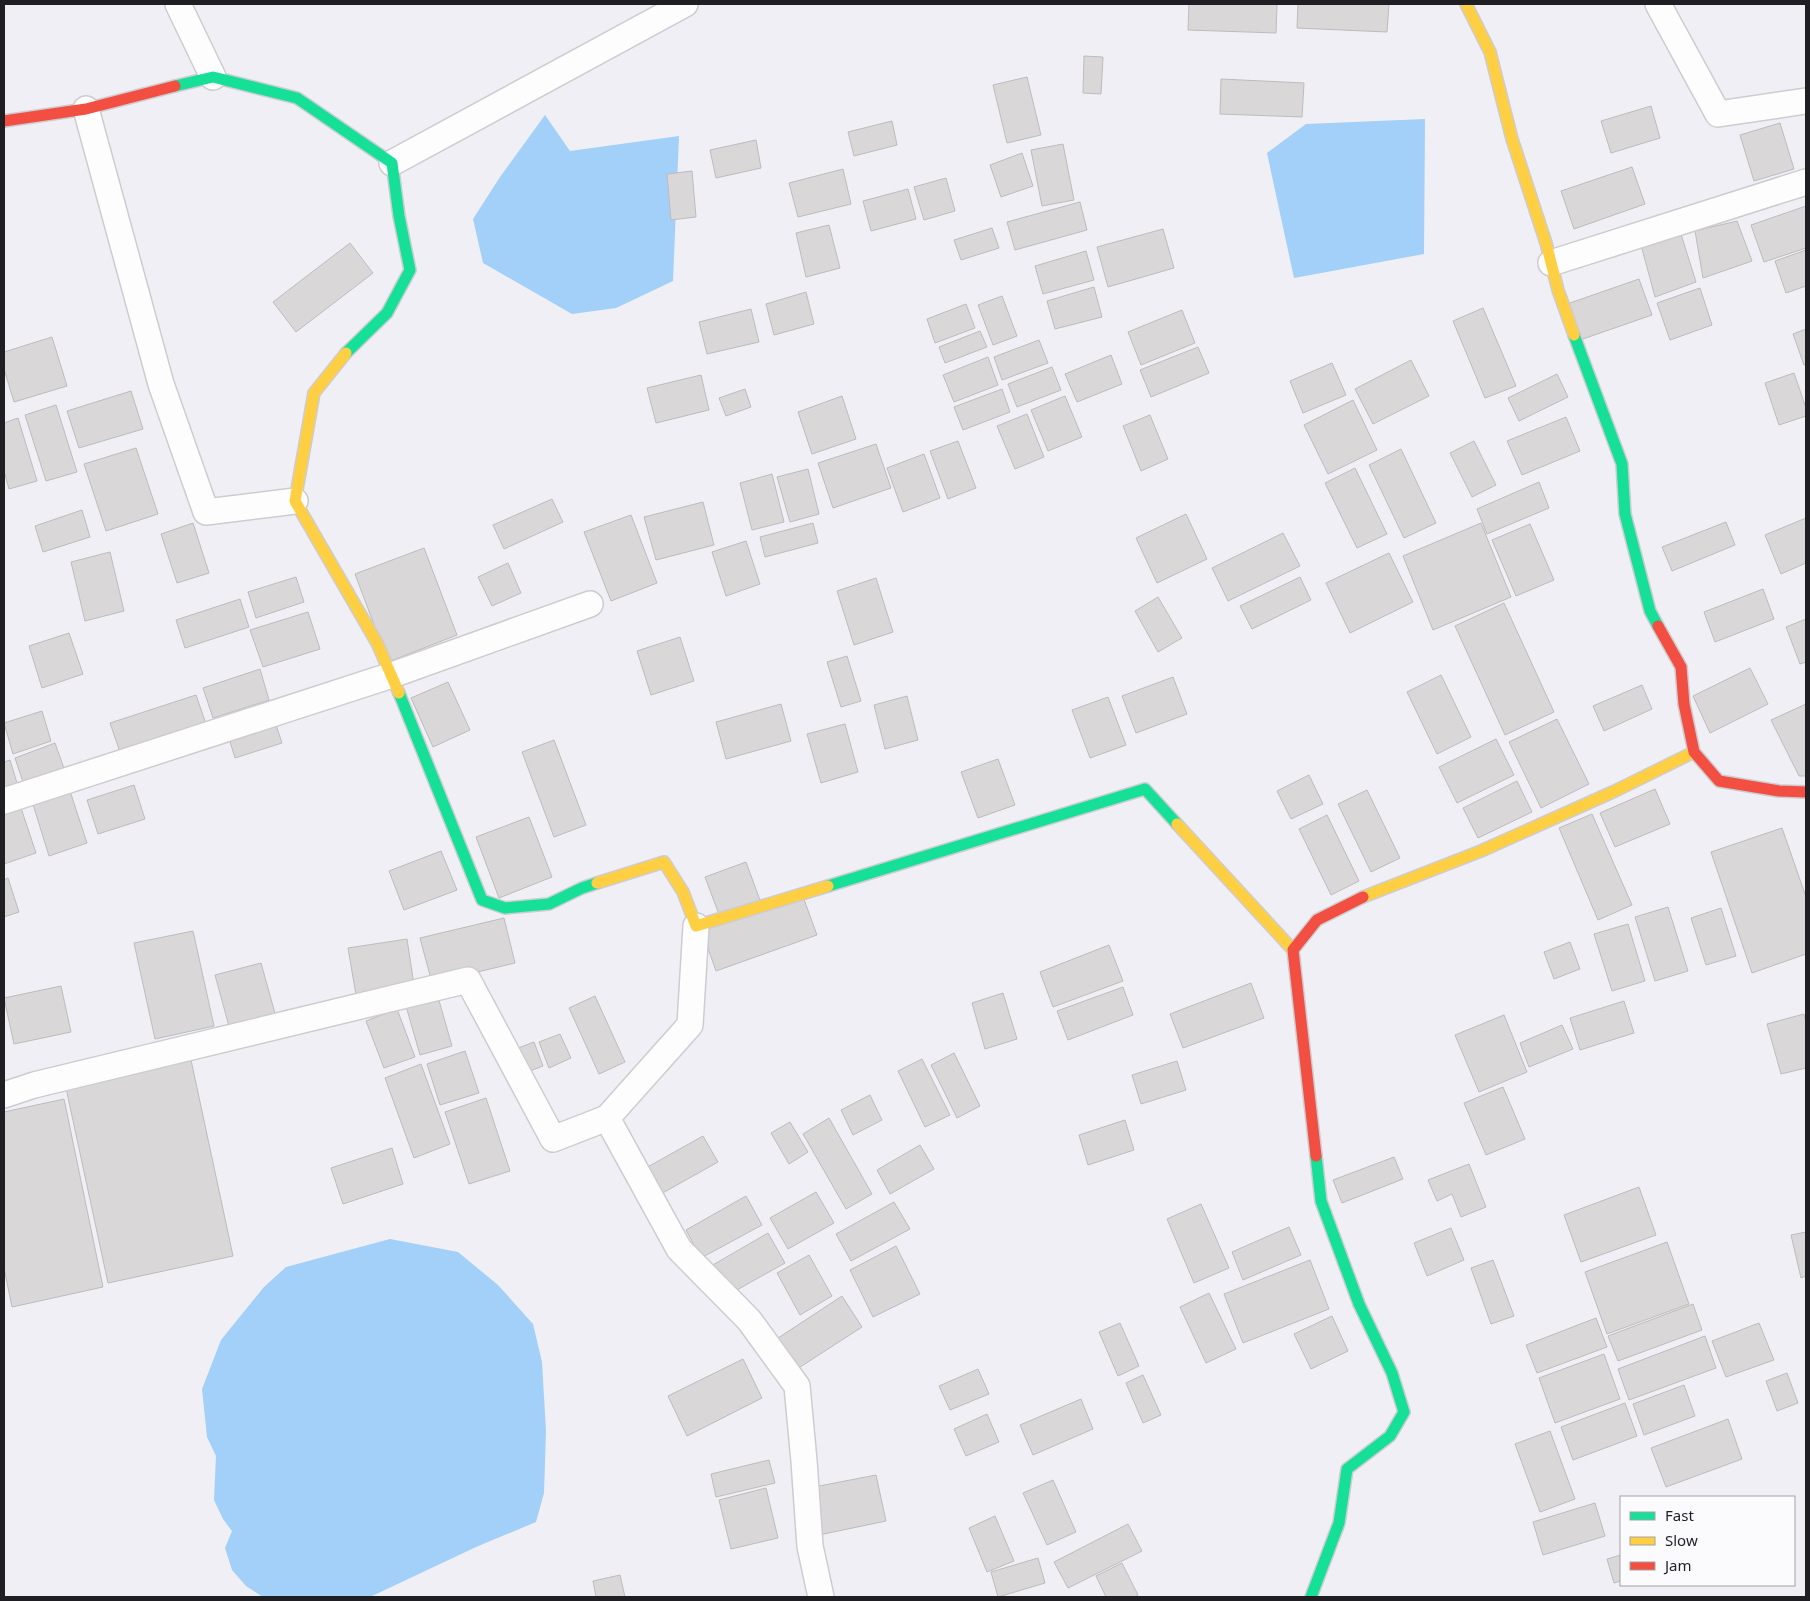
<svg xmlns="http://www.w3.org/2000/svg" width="1810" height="1601" font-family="'Noto Sans',sans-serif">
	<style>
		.water { fill: #a2d0f8 }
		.building { fill: #dad7d9; stroke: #bdbbbc }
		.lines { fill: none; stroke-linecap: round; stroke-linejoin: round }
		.street-casing { stroke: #cdcdd1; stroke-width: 28 }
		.fast-casing { stroke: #cdcdd1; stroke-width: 14 }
		.slow-casing { stroke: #cdcdd1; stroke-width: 14 }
		.jam-casing { stroke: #cdcdd1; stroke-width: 14 }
		.street { stroke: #fdfdfe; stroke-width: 25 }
		.fast { stroke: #16e098; stroke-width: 11 }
		.slow { stroke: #ffcf43; stroke-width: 11 }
		.jam { stroke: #f24e42; stroke-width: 11 }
	</style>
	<rect width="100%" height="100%" fill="#efeff5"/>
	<!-- water -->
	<g class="water">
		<polygon points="545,115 570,151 679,136 673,281 616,308 572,314 483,263 473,219 500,177"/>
		<polygon points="1425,119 1424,254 1294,278 1267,153 1306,124"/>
		<polygon points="390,1239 458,1252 498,1285 533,1324 542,1362 546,1431 544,1493 536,1522 476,1547 370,1597 263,1597 246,1586 232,1570 225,1548 232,1531 223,1519 214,1500 216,1456 207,1437 202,1389 221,1340 264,1287 286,1267"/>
	</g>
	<!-- building -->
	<g class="building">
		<polygon points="1189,4 1277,4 1276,33 1188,30"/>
		<polygon points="1298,4 1389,4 1387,32 1297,28"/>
		<polygon points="1084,56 1103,57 1101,94 1083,93"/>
		<polygon points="1027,77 1041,135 1007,143 993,85"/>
		<polygon points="1221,79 1304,83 1302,117 1220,114"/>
		<polygon points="1651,106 1660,138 1611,153 1601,121"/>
		<polygon points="892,121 897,145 854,156 848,132"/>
		<polygon points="1780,123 1794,169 1754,181 1740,135"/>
		<polygon points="756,140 761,168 716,178 710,150"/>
		<polygon points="1063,144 1074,200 1042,206 1031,150"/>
		<polygon points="1022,153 1033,186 1001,197 990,165"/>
		<polygon points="1632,167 1645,204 1574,229 1561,191"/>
		<polygon points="843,169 851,204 798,217 789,183"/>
		<polygon points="692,171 696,217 671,220 667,174"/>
		<polygon points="946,178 955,211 924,220 914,187"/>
		<polygon points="908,189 916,219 871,231 863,201"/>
		<polygon points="1080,202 1087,230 1015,250 1007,222"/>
		<polygon points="1806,206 1806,248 1764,262 1751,225"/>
		<polygon points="1737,221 1752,261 1703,278 1695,231"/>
		<polygon points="829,225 840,268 806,277 796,233"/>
		<polygon points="992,228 999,248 961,260 954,240"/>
		<polygon points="1163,229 1174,268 1108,287 1097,247"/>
		<polygon points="1680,231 1696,282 1655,297 1641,245"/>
		<polygon points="350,243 373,273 296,332 273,302"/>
		<polygon points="1806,250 1806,286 1786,293 1775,261"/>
		<polygon points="1086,251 1094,280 1043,294 1035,266"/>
		<polygon points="1639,279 1652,315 1580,340 1567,304"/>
		<polygon points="1094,287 1102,317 1055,329 1047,301"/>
		<polygon points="1700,288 1712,325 1670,340 1657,303"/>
		<polygon points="806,292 814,324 774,335 766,304"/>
		<polygon points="1002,296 1017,336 993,345 978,305"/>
		<polygon points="966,304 975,328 935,343 927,319"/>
		<polygon points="1483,308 1516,386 1485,398 1453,321"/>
		<polygon points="751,309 759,342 707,354 699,322"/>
		<polygon points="1182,310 1195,343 1141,365 1128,332"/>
		<polygon points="1806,329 1806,365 1804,365 1793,334"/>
		<polygon points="980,331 987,347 945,363 939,347"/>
		<polygon points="52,337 67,386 14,402 4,369 4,352"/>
		<polygon points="1039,340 1048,363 1002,380 994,357"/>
		<polygon points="1198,347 1209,373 1151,397 1140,370"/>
		<polygon points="1111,355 1122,384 1077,402 1065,374"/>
		<polygon points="988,357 998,385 954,402 943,375"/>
		<polygon points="1411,360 1429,396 1373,424 1355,389"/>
		<polygon points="1332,363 1346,395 1303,413 1290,381"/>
		<polygon points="1052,367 1061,390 1017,407 1008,384"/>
		<polygon points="1794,373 1806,408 1806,416 1779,425 1765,383"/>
		<polygon points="1557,374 1568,397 1519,421 1508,398"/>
		<polygon points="701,375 709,410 656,423 647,388"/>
		<polygon points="745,389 751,407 726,416 719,398"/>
		<polygon points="1002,389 1010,412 963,430 954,407"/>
		<polygon points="131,391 143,429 79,448 67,411"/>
		<polygon points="842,396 856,439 812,454 798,412"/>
		<polygon points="1065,396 1082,437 1048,451 1031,410"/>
		<polygon points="1353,400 1377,450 1328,474 1304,425"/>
		<polygon points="56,405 77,472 46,481 25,415"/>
		<polygon points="1027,414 1044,457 1015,469 997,426"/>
		<polygon points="1150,415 1168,459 1141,471 1123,426"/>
		<polygon points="1566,417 1580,451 1522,475 1507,441"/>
		<polygon points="18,418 37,481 9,489 4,471 4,423"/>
		<polygon points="958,441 976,488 948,499 930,451"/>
		<polygon points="1474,441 1496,485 1472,497 1450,453"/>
		<polygon points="876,444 891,488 833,508 818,463"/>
		<polygon points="136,448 158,514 106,531 84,464"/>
		<polygon points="1401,449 1436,523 1404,538 1369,465"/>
		<polygon points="924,454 940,498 903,512 887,468"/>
		<polygon points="1355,468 1387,534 1357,548 1325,483"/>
		<polygon points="808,469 819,514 790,522 777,477"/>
		<polygon points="772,474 784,522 752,530 740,483"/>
		<polygon points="1539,482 1549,508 1487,534 1477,509"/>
		<polygon points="552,499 563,522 504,549 493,525"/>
		<polygon points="703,502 714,545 656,560 644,517"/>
		<polygon points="82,510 90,537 43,552 35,526"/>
		<polygon points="1186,514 1207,559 1157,583 1136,538"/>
		<polygon points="631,515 657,583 611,601 584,532"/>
		<polygon points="1806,518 1806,563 1781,574 1765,535"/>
		<polygon points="1726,522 1735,545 1672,571 1662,547"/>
		<polygon points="193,523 209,573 177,583 161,534"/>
		<polygon points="813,523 818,543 765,557 760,537"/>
		<polygon points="1481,523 1511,597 1433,630 1403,556"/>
		<polygon points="1530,524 1554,580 1516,596 1492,540"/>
		<polygon points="1283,533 1300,566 1228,601 1212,568"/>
		<polygon points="746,541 760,584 726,596 712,552"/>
		<polygon points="424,548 457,635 388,662 355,574"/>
		<polygon points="110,552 124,611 85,621 71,562"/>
		<polygon points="1389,553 1413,602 1350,633 1326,583"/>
		<polygon points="508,563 521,593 492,606 478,577"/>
		<polygon points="296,577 304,602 256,618 248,592"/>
		<polygon points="1300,577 1311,600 1252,629 1240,606"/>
		<polygon points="876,578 893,632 854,645 837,591"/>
		<polygon points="1763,589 1774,619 1715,642 1704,612"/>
		<polygon points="1158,597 1182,638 1158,652 1135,611"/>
		<polygon points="240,599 249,627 185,648 176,620"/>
		<polygon points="1504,603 1554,712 1505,735 1455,626"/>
		<polygon points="308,612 320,649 263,667 250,630"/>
		<polygon points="1806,619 1806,662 1800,664 1786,627"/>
		<polygon points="69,633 83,674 42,688 29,646"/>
		<polygon points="680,637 694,681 651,695 637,651"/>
		<polygon points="847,656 861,701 841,707 827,662"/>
		<polygon points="1750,668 1768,704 1710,733 1693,696"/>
		<polygon points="260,669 269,700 213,718 203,688"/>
		<polygon points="1441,675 1471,737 1437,754 1407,692"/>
		<polygon points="1173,677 1187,714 1136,733 1122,696"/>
		<polygon points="448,682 470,730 433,747 411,698"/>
		<polygon points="1642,685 1652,709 1604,731 1593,706"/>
		<polygon points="196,695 206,724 120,752 110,723"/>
		<polygon points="907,696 918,740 885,749 874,705"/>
		<polygon points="1108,697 1126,745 1090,758 1072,710"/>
		<polygon points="781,704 791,741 726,759 716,722"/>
		<polygon points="1806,704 1806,776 1799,776 1771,720"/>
		<polygon points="42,711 51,741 13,754 4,723"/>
		<polygon points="274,719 282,743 235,758 228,735"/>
		<polygon points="1557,719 1589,784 1541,808 1509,742"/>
		<polygon points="845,724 858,772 821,783 807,734"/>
		<polygon points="1496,739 1514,775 1457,803 1439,767"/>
		<polygon points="554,740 586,825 554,837 522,752"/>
		<polygon points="55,743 66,774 25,788 15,758"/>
		<polygon points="998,759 1015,805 978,818 961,772"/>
		<polygon points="10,760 20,793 4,799 4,762"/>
		<polygon points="1309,775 1323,804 1291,819 1277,791"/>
		<polygon points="1517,781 1532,812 1478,838 1463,808"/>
		<polygon points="68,785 87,843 49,856 31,798"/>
		<polygon points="134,785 145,819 98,834 87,800"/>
		<polygon points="1655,789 1670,824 1615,847 1600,813"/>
		<polygon points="1367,790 1400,858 1371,872 1338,804"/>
		<polygon points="19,802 36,853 4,864 4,807"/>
		<polygon points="1592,814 1632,905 1598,920 1559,828"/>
		<polygon points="1327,815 1359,881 1331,895 1299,829"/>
		<polygon points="529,817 552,877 499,898 476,837"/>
		<polygon points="1782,828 1806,897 1806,954 1752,973 1711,852"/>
		<polygon points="441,851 457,890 404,910 389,871"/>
		<polygon points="746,862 761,903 720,917 705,877"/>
		<polygon points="8,878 19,912 4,917 4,880"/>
		<polygon points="802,894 817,935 716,971 702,931"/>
		<polygon points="1668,907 1688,971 1655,981 1635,917"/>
		<polygon points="1721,908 1736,956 1706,965 1691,918"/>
		<polygon points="504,918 515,963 432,983 420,938"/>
		<polygon points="1628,924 1645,981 1612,991 1594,934"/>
		<polygon points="193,931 214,1026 155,1039 134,943"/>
		<polygon points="407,939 414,985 356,995 348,948"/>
		<polygon points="1570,942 1580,969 1554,979 1544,952"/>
		<polygon points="1109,945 1123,981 1053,1007 1040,972"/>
		<polygon points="261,963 276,1017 230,1030 215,975"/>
		<polygon points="1251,983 1264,1018 1183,1048 1170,1014"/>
		<polygon points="61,986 71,1032 14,1044 4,998"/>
		<polygon points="1123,987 1133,1015 1068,1040 1057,1011"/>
		<polygon points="1003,993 1017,1039 985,1049 972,1003"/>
		<polygon points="595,996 625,1062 599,1074 569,1008"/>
		<polygon points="438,997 452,1046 420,1055 406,1006"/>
		<polygon points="1624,1001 1634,1033 1580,1050 1570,1018"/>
		<polygon points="397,1009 415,1057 384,1068 366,1021"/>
		<polygon points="1804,1014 1806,1023 1806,1068 1781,1074 1767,1024"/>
		<polygon points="1504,1015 1527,1072 1479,1092 1455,1035"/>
		<polygon points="1562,1025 1573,1049 1529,1067 1520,1043"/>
		<polygon points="560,1034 571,1058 549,1068 539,1042"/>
		<polygon points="534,1042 543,1066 522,1074 513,1050"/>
		<polygon points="465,1051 479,1093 440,1105 427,1064"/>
		<polygon points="954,1053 980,1106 957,1118 931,1065"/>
		<polygon points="922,1059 950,1115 925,1127 898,1071"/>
		<polygon points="191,1060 233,1256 108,1283 66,1088"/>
		<polygon points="1177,1061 1186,1090 1141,1104 1132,1075"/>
		<polygon points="421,1064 450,1144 414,1158 385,1078"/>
		<polygon points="1503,1087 1525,1139 1486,1155 1464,1103"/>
		<polygon points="870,1095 882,1120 853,1135 841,1110"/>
		<polygon points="486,1098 510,1171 469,1184 445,1112"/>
		<polygon points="64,1099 103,1287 12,1307 4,1268 4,1112"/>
		<polygon points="829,1118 872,1194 846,1209 803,1134"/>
		<polygon points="1125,1120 1134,1150 1088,1165 1079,1135"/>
		<polygon points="790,1122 808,1152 789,1164 771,1133"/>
		<polygon points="703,1136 718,1162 659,1195 644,1169"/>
		<polygon points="920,1145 934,1169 890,1194 877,1170"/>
		<polygon points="392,1148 403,1184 343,1204 331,1168"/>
		<polygon points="1394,1157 1403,1179 1342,1203 1333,1180"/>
		<polygon points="1469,1164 1486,1207 1461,1217 1452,1194 1437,1201 1428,1180"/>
		<polygon points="1639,1187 1656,1235 1581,1262 1564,1215"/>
		<polygon points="816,1192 834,1223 788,1249 770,1218"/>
		<polygon points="746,1196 762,1225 701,1258 686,1230"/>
		<polygon points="894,1202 910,1229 851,1261 836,1234"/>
		<polygon points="1201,1204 1229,1268 1194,1283 1167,1219"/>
		<polygon points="1289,1227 1301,1255 1243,1280 1232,1252"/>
		<polygon points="1451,1228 1464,1260 1427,1276 1414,1243"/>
		<polygon points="1806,1232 1806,1276 1801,1278 1791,1235"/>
		<polygon points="768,1233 785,1263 728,1295 711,1266"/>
		<polygon points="1667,1242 1689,1304 1607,1334 1585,1272"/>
		<polygon points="896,1246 920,1294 873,1317 850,1270"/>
		<polygon points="809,1255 832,1296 800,1315 777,1273"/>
		<polygon points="1310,1260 1329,1309 1243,1343 1224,1294"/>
		<polygon points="1493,1260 1514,1316 1491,1324 1471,1268"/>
		<polygon points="1209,1293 1236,1349 1206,1363 1180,1307"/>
		<polygon points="842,1296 862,1327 794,1371 775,1340"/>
		<polygon points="1693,1304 1702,1330 1618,1361 1608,1336"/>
		<polygon points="1332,1316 1348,1351 1311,1369 1294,1334"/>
		<polygon points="1596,1318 1607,1347 1537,1373 1526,1345"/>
		<polygon points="1120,1323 1139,1366 1118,1376 1099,1332"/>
		<polygon points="1759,1323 1774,1360 1726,1377 1712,1341"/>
		<polygon points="1705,1336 1716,1368 1629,1400 1618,1369"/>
		<polygon points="1604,1354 1620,1399 1555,1423 1539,1378"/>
		<polygon points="743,1359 762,1398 687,1436 668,1396"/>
		<polygon points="978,1369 989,1394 950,1410 939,1386"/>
		<polygon points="1787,1373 1798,1403 1777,1411 1766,1381"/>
		<polygon points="1143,1375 1161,1415 1143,1423 1126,1383"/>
		<polygon points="1684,1385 1695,1416 1644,1435 1633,1404"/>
		<polygon points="1081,1399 1093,1429 1033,1455 1020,1425"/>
		<polygon points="1625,1403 1637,1436 1573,1460 1561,1427"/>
		<polygon points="987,1414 999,1442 966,1456 954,1429"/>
		<polygon points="1728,1419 1742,1459 1666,1487 1651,1448"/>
		<polygon points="1550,1431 1575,1499 1540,1512 1515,1444"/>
		<polygon points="769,1460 775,1483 716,1497 711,1474"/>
		<polygon points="876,1475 886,1521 819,1535 809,1488"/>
		<polygon points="1053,1480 1076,1532 1047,1545 1023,1493"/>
		<polygon points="766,1488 778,1538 731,1549 719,1500"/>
		<polygon points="1595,1503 1605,1536 1543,1555 1533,1522"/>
		<polygon points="995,1516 1014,1561 987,1572 969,1528"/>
		<polygon points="1128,1524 1142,1551 1068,1588 1054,1562"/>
		<polygon points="1621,1555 1621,1581 1614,1583 1607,1559"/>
		<polygon points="1038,1558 1045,1583 998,1597 991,1572"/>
		<polygon points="1122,1563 1138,1595 1134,1597 1106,1597 1096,1576"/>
		<polygon points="620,1575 625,1597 596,1597 593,1581"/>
	</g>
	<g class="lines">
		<defs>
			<g id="street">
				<polyline points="178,4 213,77"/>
				<polyline points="1658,4 1718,114 1806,101"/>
				<polyline points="86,109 161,384 206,512 295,501"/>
				<polyline points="392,163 685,4"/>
				<polyline points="1551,263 1806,182"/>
				<polyline points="4,801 392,675 590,604"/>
				<polyline points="696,926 690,1025 607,1118 679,1249 749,1320 797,1386 804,1461 810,1546 821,1597"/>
				<polyline points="4,1095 34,1085 468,980 553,1139 607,1118"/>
			</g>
			<g id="fast">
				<polyline points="175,86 213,77 297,98 392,163 399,216 410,270 387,313 346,353"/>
				<polyline points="1574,335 1622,464 1625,514 1650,611 1658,626"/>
				<polyline points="399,693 482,900 505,908 549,904 582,888 597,883"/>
				<polyline points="828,886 1145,789 1177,824"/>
				<polyline points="1311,1597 1339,1523 1347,1469 1390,1436 1404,1412 1392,1373 1359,1304 1321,1201 1316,1156"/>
			</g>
			<g id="slow">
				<polyline points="1466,4 1490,52 1512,139 1546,243 1558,290 1574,335"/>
				<polyline points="346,353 314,393 295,501 377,643 399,693"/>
				<polyline points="1177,824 1293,950"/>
				<polyline points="597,883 664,862 683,892 696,926 828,886"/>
				<polyline points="1363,897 1481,851 1615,791 1694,752"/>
			</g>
			<g id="jam">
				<polyline points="4,121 86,109 175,86"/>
				<polyline points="1658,626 1681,667 1684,704 1694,752 1719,781 1779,791 1806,792"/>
				<polyline points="1316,1156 1293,950 1317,920 1363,897"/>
			</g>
		</defs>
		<!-- street casing -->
		<use href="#street" class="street-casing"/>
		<!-- fast casing -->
		<use href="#fast" class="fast-casing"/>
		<!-- slow casing -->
		<use href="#slow" class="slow-casing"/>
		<!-- jam casing -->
		<use href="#jam" class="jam-casing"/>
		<!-- street -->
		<use href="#street" class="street"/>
		<!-- fast -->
		<use href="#fast" class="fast"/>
		<!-- slow -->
		<use href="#slow" class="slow"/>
		<!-- jam -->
		<use href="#jam" class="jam"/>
	</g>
	<!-- border -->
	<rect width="1810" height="1601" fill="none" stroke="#1f1f23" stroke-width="10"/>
	<!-- legend -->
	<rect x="1620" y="1496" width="175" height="90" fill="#fbfbfd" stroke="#a3a3a6"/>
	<rect x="1630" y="1512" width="25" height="8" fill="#16e098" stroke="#a3a3a6"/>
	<text x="1665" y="1521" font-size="15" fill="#1f1f23">Fast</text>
	<rect x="1630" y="1537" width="25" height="8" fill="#ffcf43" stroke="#a3a3a6"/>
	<text x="1665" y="1546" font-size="15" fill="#1f1f23">Slow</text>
	<rect x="1630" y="1562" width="25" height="8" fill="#f24e42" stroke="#a3a3a6"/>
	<text x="1665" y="1571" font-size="15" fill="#1f1f23">Jam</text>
</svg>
